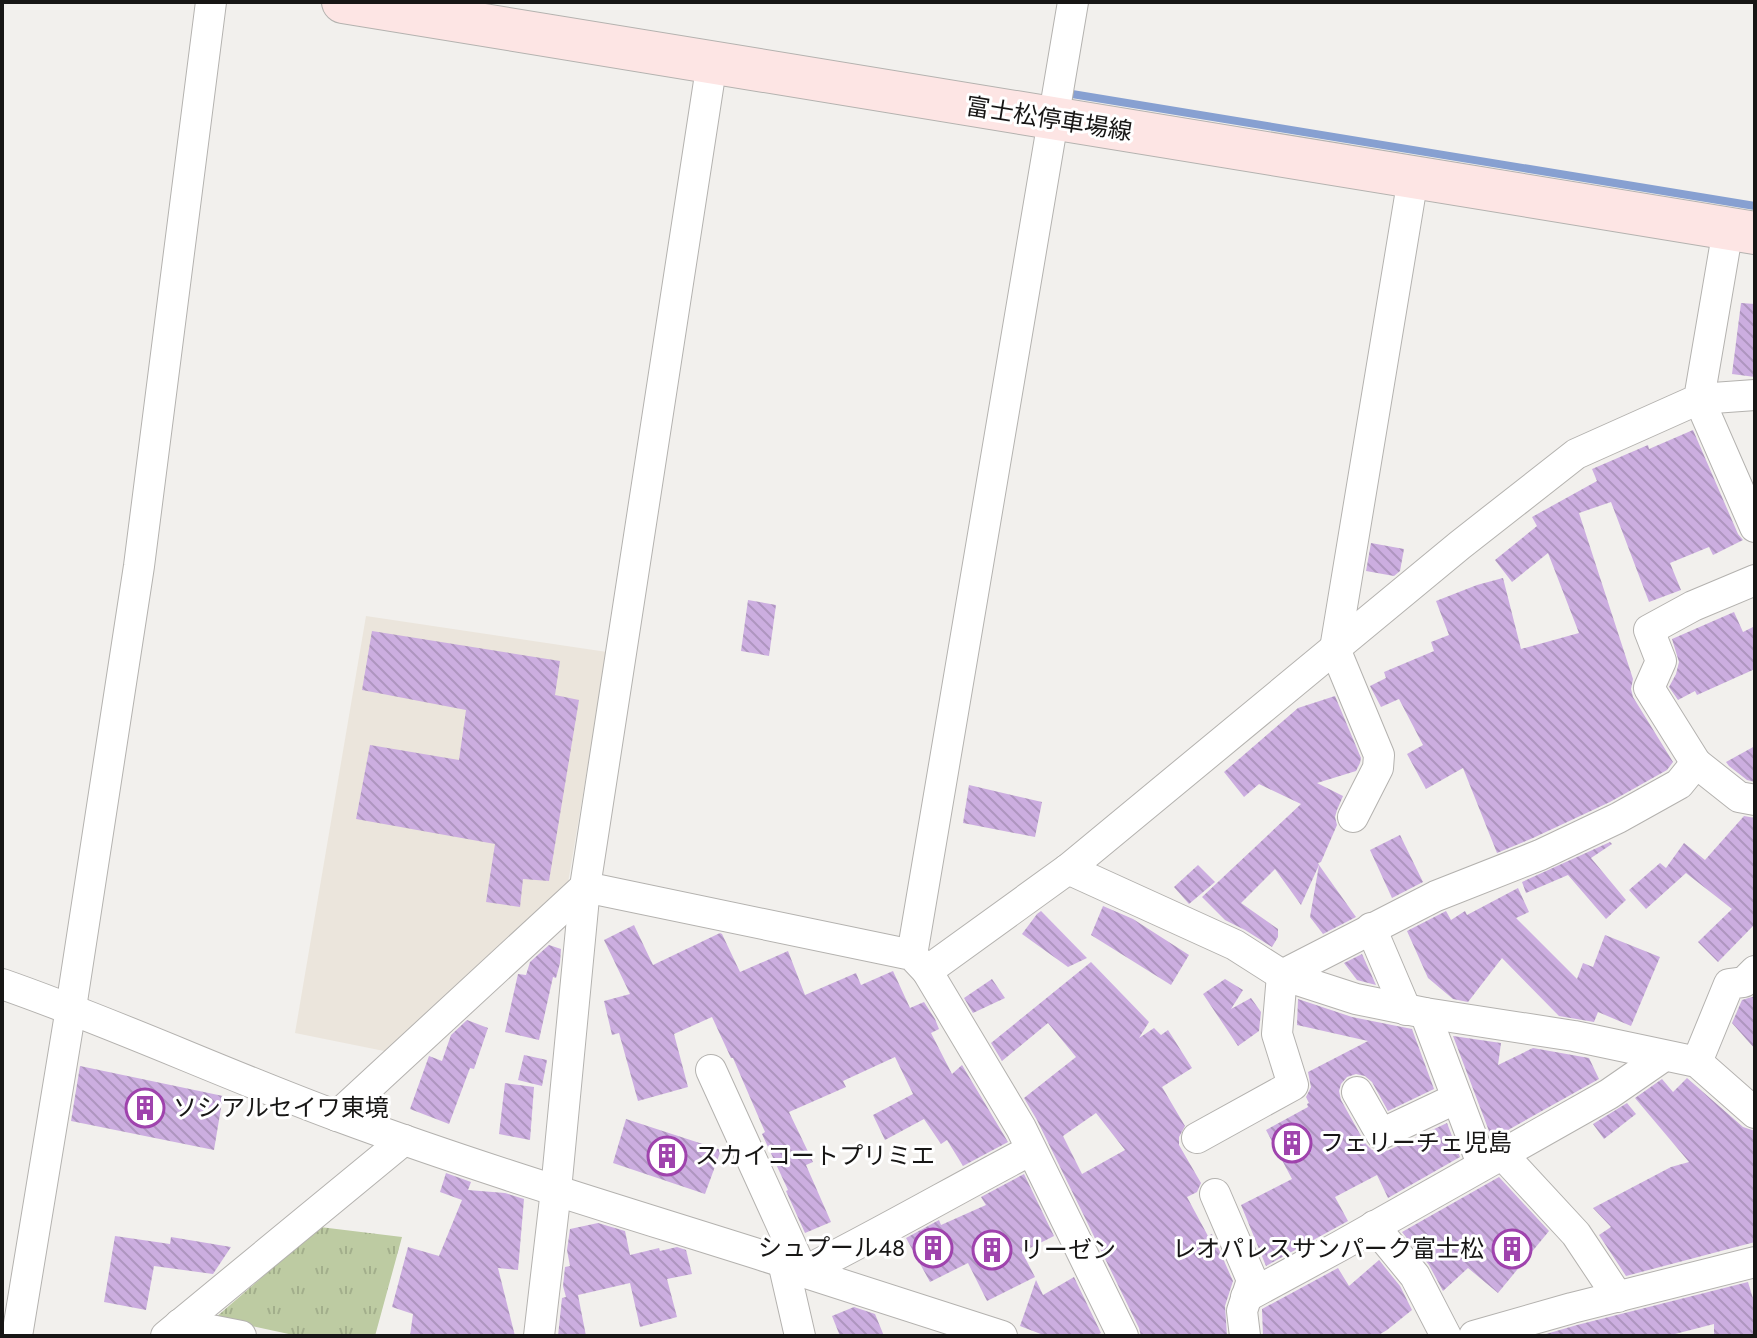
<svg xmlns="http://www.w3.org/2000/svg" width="1757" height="1338" font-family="Jost,'Noto Sans JP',sans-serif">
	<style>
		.built { fill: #ebe5dc }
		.grass { fill: url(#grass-tufts) }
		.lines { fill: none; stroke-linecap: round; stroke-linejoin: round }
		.stream { stroke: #87a0d1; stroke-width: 8 }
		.building { fill: url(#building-back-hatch); fill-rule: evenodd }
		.street-casing { stroke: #b4b2af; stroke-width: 32 }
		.secondary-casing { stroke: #b4b2af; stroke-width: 44 }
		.street { stroke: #fff; stroke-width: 30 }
		.secondary { stroke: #fde5e4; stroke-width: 42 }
		.labels { text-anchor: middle; stroke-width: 6; stroke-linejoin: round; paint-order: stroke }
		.street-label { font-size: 24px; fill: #171615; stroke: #fff }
		.poi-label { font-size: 24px; fill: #171615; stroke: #fff; text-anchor: start }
	</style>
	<defs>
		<pattern id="grass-tufts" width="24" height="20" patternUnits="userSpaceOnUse" patternTransform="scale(2)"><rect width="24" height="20" fill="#bdcba2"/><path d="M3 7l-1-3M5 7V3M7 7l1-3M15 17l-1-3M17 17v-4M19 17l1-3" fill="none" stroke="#a2ae8b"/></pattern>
		<pattern id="building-back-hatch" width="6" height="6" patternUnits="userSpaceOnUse" patternTransform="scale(2)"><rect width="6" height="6" fill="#ccaee0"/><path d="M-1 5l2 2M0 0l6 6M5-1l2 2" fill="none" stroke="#ae95bf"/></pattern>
	</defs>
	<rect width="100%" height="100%" fill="#f2f0ed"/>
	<!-- built -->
	<polygon class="built" points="366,616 607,652 568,883 389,1052 295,1033"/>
	<!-- grass -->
	<polygon class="grass" points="320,1227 402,1237 375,1336 298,1336 215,1318"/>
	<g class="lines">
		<!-- stream -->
		<polyline class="stream" points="1072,94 1755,206"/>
	</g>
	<!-- building -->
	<g class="building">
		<polygon points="1741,303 1755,304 1755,377 1732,374"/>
		<polygon points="1693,430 1738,534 1743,540 1713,555 1709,547 1670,563 1681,590 1649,602 1611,502 1579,513 1633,679 1631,689 1633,697 1673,762 1667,770 1610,802 1533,838 1497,853 1463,768 1426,789 1407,754 1423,745 1399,699 1381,707 1370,686 1386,678 1384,672 1434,651 1431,642 1449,635 1436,601 1477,585 1503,578 1521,649 1579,633 1548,553 1512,582 1495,560 1537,526 1532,517 1597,481 1592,469 1648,445 1649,449"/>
		<polygon points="1371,543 1404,549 1400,571 1394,576 1366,571"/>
		<polygon points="748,600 776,605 769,656 741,651"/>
		<polygon points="1734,612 1743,632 1755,626 1755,669 1697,695 1695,691 1678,700 1669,687 1676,674 1679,662 1672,639"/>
		<polygon points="372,631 560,661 555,695 579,700 549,881 523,879 520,907 486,902 495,844 356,819 370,745 459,760 466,710 362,690"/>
		<polygon points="1335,696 1361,758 1360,763 1356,771 1317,783 1343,796 1337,810 1335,817 1337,825 1321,862 1318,863 1319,865 1301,905 1275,869 1241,903 1278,929 1278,937 1272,947 1245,930 1225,920 1202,897 1301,804 1259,784 1244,797 1224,772 1298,708"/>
		<polygon points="1755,746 1755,782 1747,780 1729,766 1726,762"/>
		<polygon points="969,785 1042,802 1035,837 963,823"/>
		<polygon points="1744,816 1755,818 1755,928 1753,926 1718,962 1698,942 1732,909 1686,873 1646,909 1629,890 1660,863 1666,868 1684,843 1705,860"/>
		<polygon points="1400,835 1423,882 1392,898 1370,850"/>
		<polygon points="1610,842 1612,844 1591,858 1626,900 1606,919 1568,875 1526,893 1522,882"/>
		<polygon points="1198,865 1215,882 1189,904 1174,887"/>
		<polygon points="1319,865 1356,917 1323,934 1310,917"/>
		<polygon points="1518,888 1529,912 1516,918 1577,979 1583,963 1593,967 1605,935 1660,957 1631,1026 1598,1012 1594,1022 1559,1016 1502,958 1468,1002 1453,999 1428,978 1407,931 1446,911 1451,920 1465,911 1467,915"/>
		<polygon points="1103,906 1133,919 1189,955 1171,985 1091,935"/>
		<polygon points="1041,911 1087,958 1068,967 1022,934 1037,914"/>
		<polygon points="634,925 653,965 720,933 722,934 740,972 788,951 805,995 856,973 861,985 893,971 910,1008 924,1002 935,1019 939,1029 931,1033 952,1074 962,1065 1008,1142 963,1166 947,1140 941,1144 924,1119 885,1140 873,1115 913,1094 895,1057 843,1081 846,1087 789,1112 813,1162 806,1165 831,1222 805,1233 786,1191 788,1190 762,1134 765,1132 733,1058 731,1058 712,1017 674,1034 688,1087 638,1101 619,1033 612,1035 604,1001 630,994 604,940"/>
		<polygon points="549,945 561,949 560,963 556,978 553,977 539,1040 505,1032 518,974 526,975 530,962"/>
		<polygon points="1362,954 1376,985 1357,980 1344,963"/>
		<path d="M1091 962 1149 1022 1139 1038 1154 1028 1161 1035 1168 1030 1192 1068 1162 1087 1185 1126 1179 1137V1145L1201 1183 1197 1192 1187 1197 1208 1236 1212 1234 1233 1281 1225 1306 1227 1336H1141L1139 1328 1037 1120 1024 1098 1076 1057 1048 1023 1002 1061 991 1043ZM1096 1113 1125 1150 1082 1174 1063 1136Z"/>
		<polygon points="992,979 1005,998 973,1013 964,998"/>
		<polygon points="1225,979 1243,990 1231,1009 1251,998 1261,1012 1259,1031 1238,1046 1203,994"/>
		<polygon points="1755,996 1755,1049 1732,1023 1742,1000"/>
		<polygon points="1298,999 1352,1017 1412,1029 1434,1089 1388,1111 1372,1082 1365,1076 1356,1074 1347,1077 1341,1084 1339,1091 1341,1100 1365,1143 1372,1150 1381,1152 1389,1150 1447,1123 1460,1157 1388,1198 1377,1175 1335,1197 1348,1221 1266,1266 1241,1205 1292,1179 1266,1130 1308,1107 1307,1104 1309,1103 1306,1097 1311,1087 1308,1072 1368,1041 1297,1025"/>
		<polygon points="467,1020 488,1028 474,1069 470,1068 449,1124 410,1109 429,1056 442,1061 451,1035"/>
		<polygon points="1453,1036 1501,1043 1498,1065 1533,1048 1589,1058 1599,1079 1492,1139"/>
		<polygon points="524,1055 547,1060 542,1086 518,1080"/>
		<polygon points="80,1066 223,1096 214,1150 71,1121"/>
		<polygon points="1687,1078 1743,1127 1755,1131 1755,1242 1626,1276 1599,1235 1611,1227 1593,1208 1671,1167 1689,1162 1635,1098 1662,1079 1673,1092"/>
		<polygon points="505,1083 534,1087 530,1140 499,1134"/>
		<polygon points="1627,1103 1636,1114 1604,1139 1593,1124"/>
		<polygon points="626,1119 721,1150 705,1194 613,1163"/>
		<polygon points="446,1173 471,1182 468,1190 505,1193 524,1199 518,1270 498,1268 515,1336 410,1336 413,1314 392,1307 408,1247 439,1256 462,1200 440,1192"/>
		<polygon points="1024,1174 1054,1236 1022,1252 1035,1277 987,1301 968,1263 930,1282 906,1238 939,1220 941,1225 986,1205 981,1197"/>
		<polygon points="1499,1177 1549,1231 1498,1293 1468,1268 1443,1291 1429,1265 1402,1232"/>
		<polygon points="598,1223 625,1231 630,1255 659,1248 660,1251 677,1247 686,1250 692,1274 667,1279 677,1317 640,1327 630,1283 578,1295 586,1336 558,1336 562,1298 566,1297 563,1286 565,1267 570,1266 567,1250 570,1229"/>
		<polygon points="115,1236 170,1244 171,1237 231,1247 213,1274 154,1266 146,1310 104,1302"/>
		<polygon points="1379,1260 1400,1286 1412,1310 1387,1330 1377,1336 1263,1336 1262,1309 1338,1268 1349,1286"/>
		<polygon points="1074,1277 1101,1333 1095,1336 1046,1336 1020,1326 1036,1280 1043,1295"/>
		<polygon points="1748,1282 1755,1305 1753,1336 1714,1336 1714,1324 1667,1336 1546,1336 1546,1334 1577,1325"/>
		<polygon points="854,1307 875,1314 884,1336 840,1336 832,1316"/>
	</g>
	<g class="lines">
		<defs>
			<g id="street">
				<polyline points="1755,395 1699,399 1755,527"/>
				<polyline points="1696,763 1649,688 1661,661 1649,630 1693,606 1755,580"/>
				<polyline points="1353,817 1378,768 1379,755 1335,649 1413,178"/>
				<polyline points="1068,869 1235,945 1282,975 1356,999 1425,1013 1574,1036 1697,1062 1755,1113"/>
				<polyline points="585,887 912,955 927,971 1021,1128 1123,1336"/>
				<polyline points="1371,928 1406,1010"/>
				<polyline points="912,955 1073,2"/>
				<polyline points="927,971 1068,869 1460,545 1576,454 1699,399 1728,229"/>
				<polyline points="1282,975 1436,896 1540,855 1618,818 1679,784 1696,763 1739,797 1755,800"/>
				<path d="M2 984C117 1024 226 1075 340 1117 486 1171 635 1215 783 1262L803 1272 1002 1336"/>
				<polyline points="1425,1013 1482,1164"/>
				<polyline points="1697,1062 1729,984 1744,982 1755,971"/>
				<path d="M711 1070 803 1272C881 1233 955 1190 1031 1150"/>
				<polyline points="1357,1092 1381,1134 1457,1098"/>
				<polyline points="337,1116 585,887"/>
				<polyline points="1197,1138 1293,1085 1277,1034 1282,975"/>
				<polyline points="1502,1154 1576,1234 1618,1297"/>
				<polyline points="1215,1194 1252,1280 1242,1311 1245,1336"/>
				<polyline points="1374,1226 1415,1276 1446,1336"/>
				<polyline points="783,1262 800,1336"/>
				<polyline points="1246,1297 1340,1246 1609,1094 1664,1056"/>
				<polyline points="180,1324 241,1336"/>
				<polyline points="17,1336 71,1008 139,566 211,2"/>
				<polyline points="166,1336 404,1140"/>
				<polyline points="539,1336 556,1190 585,887 712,62"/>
				<polyline points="1474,1336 1572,1308 1755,1262"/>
			</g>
			<polyline id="secondary" points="343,2 1755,233"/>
		</defs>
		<!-- street casing -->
		<use href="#street" class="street-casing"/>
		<!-- secondary casing -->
		<use href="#secondary" class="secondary-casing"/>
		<!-- street -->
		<use href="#street" class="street"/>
		<!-- secondary -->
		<use href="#secondary" class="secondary"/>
	</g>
	<!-- icons -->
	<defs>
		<symbol id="building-ring" viewBox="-11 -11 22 22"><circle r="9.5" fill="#fff" stroke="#9f43ad" stroke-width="1.5"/><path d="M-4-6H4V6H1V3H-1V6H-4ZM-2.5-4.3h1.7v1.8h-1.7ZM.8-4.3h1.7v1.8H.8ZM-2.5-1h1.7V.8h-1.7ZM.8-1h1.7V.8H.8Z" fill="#9f43ad"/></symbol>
	</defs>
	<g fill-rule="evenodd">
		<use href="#building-ring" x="123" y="1086" width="44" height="44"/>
		<use href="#building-ring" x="1270" y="1121" width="44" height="44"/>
		<use href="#building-ring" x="645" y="1134" width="44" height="44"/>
		<use href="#building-ring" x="911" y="1226" width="44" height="44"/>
		<use href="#building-ring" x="1490" y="1227" width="44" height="44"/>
		<use href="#building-ring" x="970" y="1228" width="44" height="44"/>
	</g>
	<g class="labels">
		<!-- street labels -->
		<g class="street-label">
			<text transform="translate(1049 119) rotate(9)" y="8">富士松停車場線</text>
		</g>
		<!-- poi labels -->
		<g class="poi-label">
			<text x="173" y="1116">ソシアルセイワ東境</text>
			<text x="1320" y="1151">フェリーチェ児島</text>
			<text x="695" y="1164">スカイコートプリミエ</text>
			<text x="905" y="1256" text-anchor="end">シュプール48</text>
			<text x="1484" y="1257" text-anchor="end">レオパレスサンパーク富士松</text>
			<text x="1020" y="1258">リーゼン</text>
		</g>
	</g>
	<!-- border -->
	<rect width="1757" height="1338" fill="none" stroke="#171615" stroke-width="8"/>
</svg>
